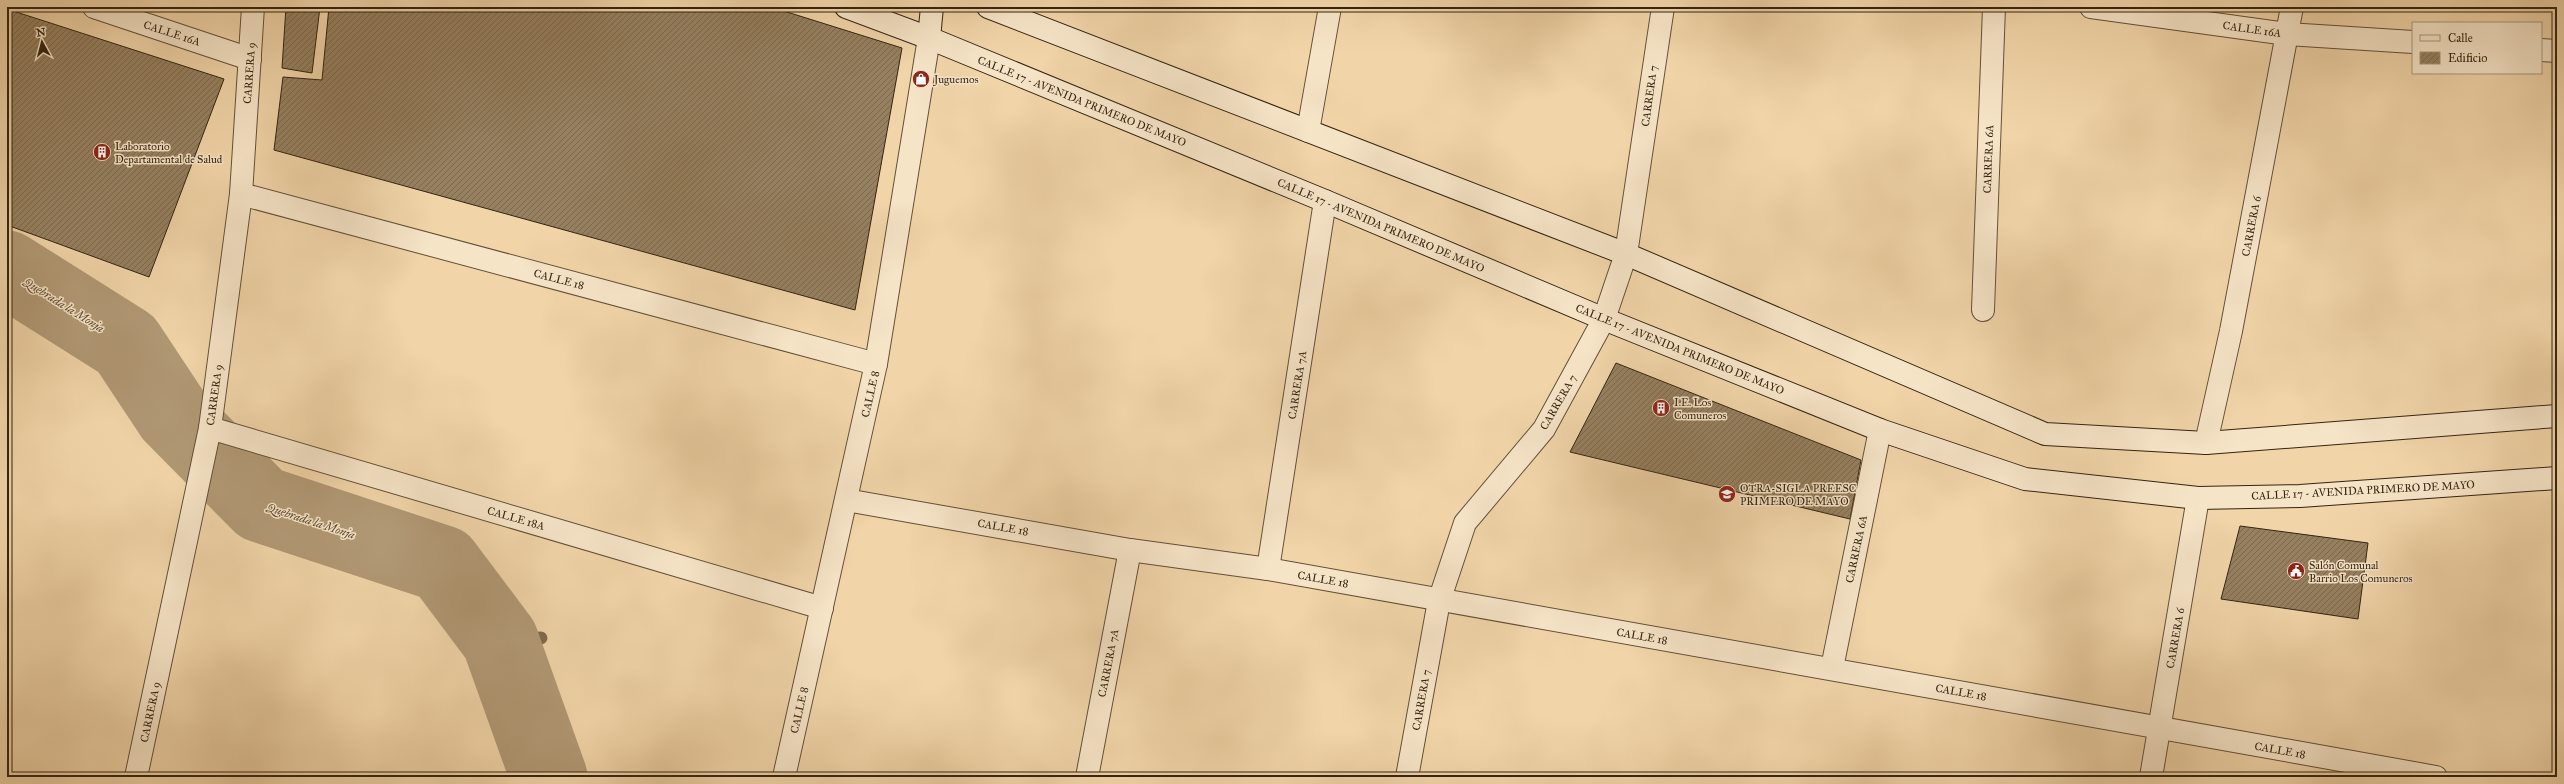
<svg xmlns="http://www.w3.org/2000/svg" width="2564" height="784" font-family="'IM FELL Great Primer',serif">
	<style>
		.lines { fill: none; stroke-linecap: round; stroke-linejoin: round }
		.stream { stroke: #7f6a4d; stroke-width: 13 }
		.river { stroke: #b19975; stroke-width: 77 }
		.building { fill: url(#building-hatch); stroke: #342411 }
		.minor-casing { stroke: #635037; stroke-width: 24 }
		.secondary-casing { stroke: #342411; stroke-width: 24 }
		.minor { stroke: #f6e4c7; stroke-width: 22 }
		.secondary { stroke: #f6e4c7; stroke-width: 22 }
		.labels { text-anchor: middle; stroke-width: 3; stroke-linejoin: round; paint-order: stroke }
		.street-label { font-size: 11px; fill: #342411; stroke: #f6e4c7 }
		.poi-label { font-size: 11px; fill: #342411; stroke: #f6e4c7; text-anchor: start }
		.water-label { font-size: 12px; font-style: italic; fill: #5a472f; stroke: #f6e4c7 }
	</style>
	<defs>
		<pattern id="building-hatch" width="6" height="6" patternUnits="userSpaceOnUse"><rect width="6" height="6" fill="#968060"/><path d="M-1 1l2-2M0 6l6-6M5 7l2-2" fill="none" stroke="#7b694e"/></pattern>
	</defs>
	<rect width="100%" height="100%" fill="#f1d5a9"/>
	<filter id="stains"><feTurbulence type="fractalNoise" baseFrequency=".005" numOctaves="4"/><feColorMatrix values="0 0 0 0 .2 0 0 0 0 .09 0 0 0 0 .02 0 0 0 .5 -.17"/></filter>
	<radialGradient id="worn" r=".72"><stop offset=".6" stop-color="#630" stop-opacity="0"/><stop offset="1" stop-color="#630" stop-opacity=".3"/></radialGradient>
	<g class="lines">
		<!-- stream -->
		<polyline class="stream" points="500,640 541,638"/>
		<!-- river -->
		<polyline class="river" points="7,269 126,344 173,415 261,504 443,564 500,640 549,777"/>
	</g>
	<!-- building -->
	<g class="building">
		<polygon points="286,7 320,7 312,73 282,68"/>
		<polygon points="329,7 771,7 902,48 855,310 274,150 283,77 322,80"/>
		<polygon points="7,9 224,79 149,277 7,225"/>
		<polygon points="1616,363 1861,460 1850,519 1570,452"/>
		<polygon points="2240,526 2368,543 2358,619 2221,599"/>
	</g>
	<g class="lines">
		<defs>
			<g id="minor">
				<polyline points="94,7 250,59"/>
				<polyline points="2091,7 2287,34 2413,42"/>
				<polyline points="2541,50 2557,51"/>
				<polyline points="1308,131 1330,7"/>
				<polyline points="241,194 876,364"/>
				<polyline points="1983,310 1994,7"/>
				<polyline points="210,428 822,608"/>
				<polyline points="2206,443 2231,331 2292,7"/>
				<polyline points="846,500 1130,550 1268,569 2436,777"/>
				<polyline points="1268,569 1325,201"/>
				<polyline points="1832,668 1880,430"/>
				<polyline points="136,777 210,428 241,194 253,7"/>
				<polyline points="784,777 876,364 929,38"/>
				<polyline points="1087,777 1130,550"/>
				<polyline points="1407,777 1439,601 1465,523 1544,429 1604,319 1626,254 1663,7"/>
				<polyline points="2151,777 2198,498"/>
			</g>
			<g id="secondary">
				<polyline points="846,7 929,38 1325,201 1604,319 1880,430 2025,479 2198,498 2300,496 2557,478"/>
				<polyline points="988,7 1626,254 2045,434 2206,443 2557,416"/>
				<polyline points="929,38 932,7"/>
			</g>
		</defs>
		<!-- minor casing -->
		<use href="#minor" class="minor-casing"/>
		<!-- secondary casing -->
		<use href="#secondary" class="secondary-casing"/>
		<!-- minor -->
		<use href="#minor" class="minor"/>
		<!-- secondary -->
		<use href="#secondary" class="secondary"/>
	</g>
	<!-- icons -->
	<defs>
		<symbol id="shop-disc" viewBox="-11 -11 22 22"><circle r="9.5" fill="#8f2418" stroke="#f6e4c7"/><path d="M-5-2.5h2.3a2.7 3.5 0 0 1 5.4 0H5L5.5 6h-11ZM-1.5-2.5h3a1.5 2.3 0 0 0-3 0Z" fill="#fff"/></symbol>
		<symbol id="building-disc" viewBox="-11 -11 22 22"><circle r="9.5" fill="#8f2418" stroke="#f6e4c7"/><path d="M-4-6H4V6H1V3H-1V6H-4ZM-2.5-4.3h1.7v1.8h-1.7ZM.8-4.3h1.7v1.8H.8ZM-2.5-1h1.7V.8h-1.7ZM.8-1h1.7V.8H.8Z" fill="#fff"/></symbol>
		<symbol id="school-disc" viewBox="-11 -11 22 22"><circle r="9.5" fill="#8f2418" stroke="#f6e4c7"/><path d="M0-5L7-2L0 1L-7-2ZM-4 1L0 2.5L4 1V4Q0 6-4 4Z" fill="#fff"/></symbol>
		<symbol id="civic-disc" viewBox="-11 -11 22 22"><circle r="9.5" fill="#8f2418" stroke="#f6e4c7"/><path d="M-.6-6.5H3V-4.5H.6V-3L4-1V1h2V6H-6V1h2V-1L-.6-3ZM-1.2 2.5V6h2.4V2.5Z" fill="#fff"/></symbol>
	</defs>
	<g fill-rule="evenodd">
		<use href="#shop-disc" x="911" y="69" width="20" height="20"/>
		<use href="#building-disc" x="92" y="142" width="20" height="20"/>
		<use href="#building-disc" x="1651" y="398" width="20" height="20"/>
		<use href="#school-disc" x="1717" y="484" width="20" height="20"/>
		<use href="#civic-disc" x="2286" y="561" width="20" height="20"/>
	</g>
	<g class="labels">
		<!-- street labels -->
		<g class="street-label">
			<text transform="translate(2252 29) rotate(8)" y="4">CALLE 16A</text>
			<text transform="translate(172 33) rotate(18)" y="4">CALLE 16A</text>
			<text transform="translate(249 73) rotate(-86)" y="4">CARRERA 9</text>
			<text transform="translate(1649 96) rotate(-82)" y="4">CARRERA 7</text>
			<text transform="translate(1082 101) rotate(22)" y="4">CALLE 17 - AVENIDA PRIMERO DE MAYO</text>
			<text transform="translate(1988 159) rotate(-88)" y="4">CARRERA 6A</text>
			<text transform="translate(1381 225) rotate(23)" y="4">CALLE 17 - AVENIDA PRIMERO DE MAYO</text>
			<text transform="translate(2251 226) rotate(-79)" y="4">CARRERA 6</text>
			<text transform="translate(559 279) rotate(15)" y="4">CALLE 18</text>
			<text transform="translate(1680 349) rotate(22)" y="4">CALLE 17 - AVENIDA PRIMERO DE MAYO</text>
			<text transform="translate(1297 385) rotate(-81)" y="4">CARRERA 7A</text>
			<text transform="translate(870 394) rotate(-77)" y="4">CALLE 8</text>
			<text transform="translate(214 395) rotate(-82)" y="4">CARRERA 9</text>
			<text transform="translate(1558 402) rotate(-60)" y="4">CARRERA 7</text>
			<text transform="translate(2363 490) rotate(-3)" y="4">CALLE 17 - AVENIDA PRIMERO DE MAYO</text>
			<text transform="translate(516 518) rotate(16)" y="4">CALLE 18A</text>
			<text transform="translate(1003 527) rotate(10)" y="4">CALLE 18</text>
			<text transform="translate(1856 549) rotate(-78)" y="4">CARRERA 6A</text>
			<text transform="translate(1323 579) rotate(10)" y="4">CALLE 18</text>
			<text transform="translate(1642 636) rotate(10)" y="4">CALLE 18</text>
			<text transform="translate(2175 638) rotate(-80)" y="4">CARRERA 6</text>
			<text transform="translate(1108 663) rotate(-79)" y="4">CARRERA 7A</text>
			<text transform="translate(1961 692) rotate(10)" y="4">CALLE 18</text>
			<text transform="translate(1421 700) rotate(-80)" y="4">CARRERA 7</text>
			<text transform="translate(799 710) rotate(-77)" y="4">CALLE 8</text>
			<text transform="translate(150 712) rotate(-78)" y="4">CARRERA 9</text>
			<text transform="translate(2280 750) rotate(10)" y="4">CALLE 18</text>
		</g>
		<!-- poi labels -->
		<g class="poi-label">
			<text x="934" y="83">Juguemos</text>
			<text x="115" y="150">Laboratorio<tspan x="115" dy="13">Departamental de Salud</tspan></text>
			<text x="1674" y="406">I.E. Los<tspan x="1674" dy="13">Comuneros</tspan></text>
			<text x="1740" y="492">OTRA-SIGLA PREESC<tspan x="1740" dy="13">PRIMERO DE MAYO</tspan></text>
			<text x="2309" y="569">Salón Comunal<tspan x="2309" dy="13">Barrio Los Comuneros</tspan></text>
		</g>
		<!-- water labels -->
		<g class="water-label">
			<text transform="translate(64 305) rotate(32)" y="4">Quebrada la Monja</text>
			<text transform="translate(311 521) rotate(18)" y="4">Quebrada la Monja</text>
		</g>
	</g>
	<!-- margin -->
	<rect width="2564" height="784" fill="none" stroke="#f1d5a9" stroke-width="24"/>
	<rect x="8" y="8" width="2548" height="768" fill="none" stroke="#342411" stroke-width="2"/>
	<rect x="12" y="12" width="2540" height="760" fill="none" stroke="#342411"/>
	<!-- legend -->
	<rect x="2412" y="22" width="130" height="52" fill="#f6e4c7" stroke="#a8977e"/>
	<rect x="2420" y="35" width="20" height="6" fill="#f6e4c7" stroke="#a8977e"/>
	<text x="2448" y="42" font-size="12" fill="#342411">Calle</text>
	<rect x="2420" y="52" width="20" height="12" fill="url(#building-hatch)" stroke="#a8977e"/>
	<text x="2448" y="62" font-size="12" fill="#342411">Edificio</text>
	<!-- north arrow -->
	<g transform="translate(42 42) rotate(353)" stroke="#f6e4c7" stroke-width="3" paint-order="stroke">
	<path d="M0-3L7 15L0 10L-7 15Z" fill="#342411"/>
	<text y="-6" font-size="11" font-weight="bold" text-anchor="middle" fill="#342411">N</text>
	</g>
	<rect width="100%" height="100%" filter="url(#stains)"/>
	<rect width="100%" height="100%" fill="url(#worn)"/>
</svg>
